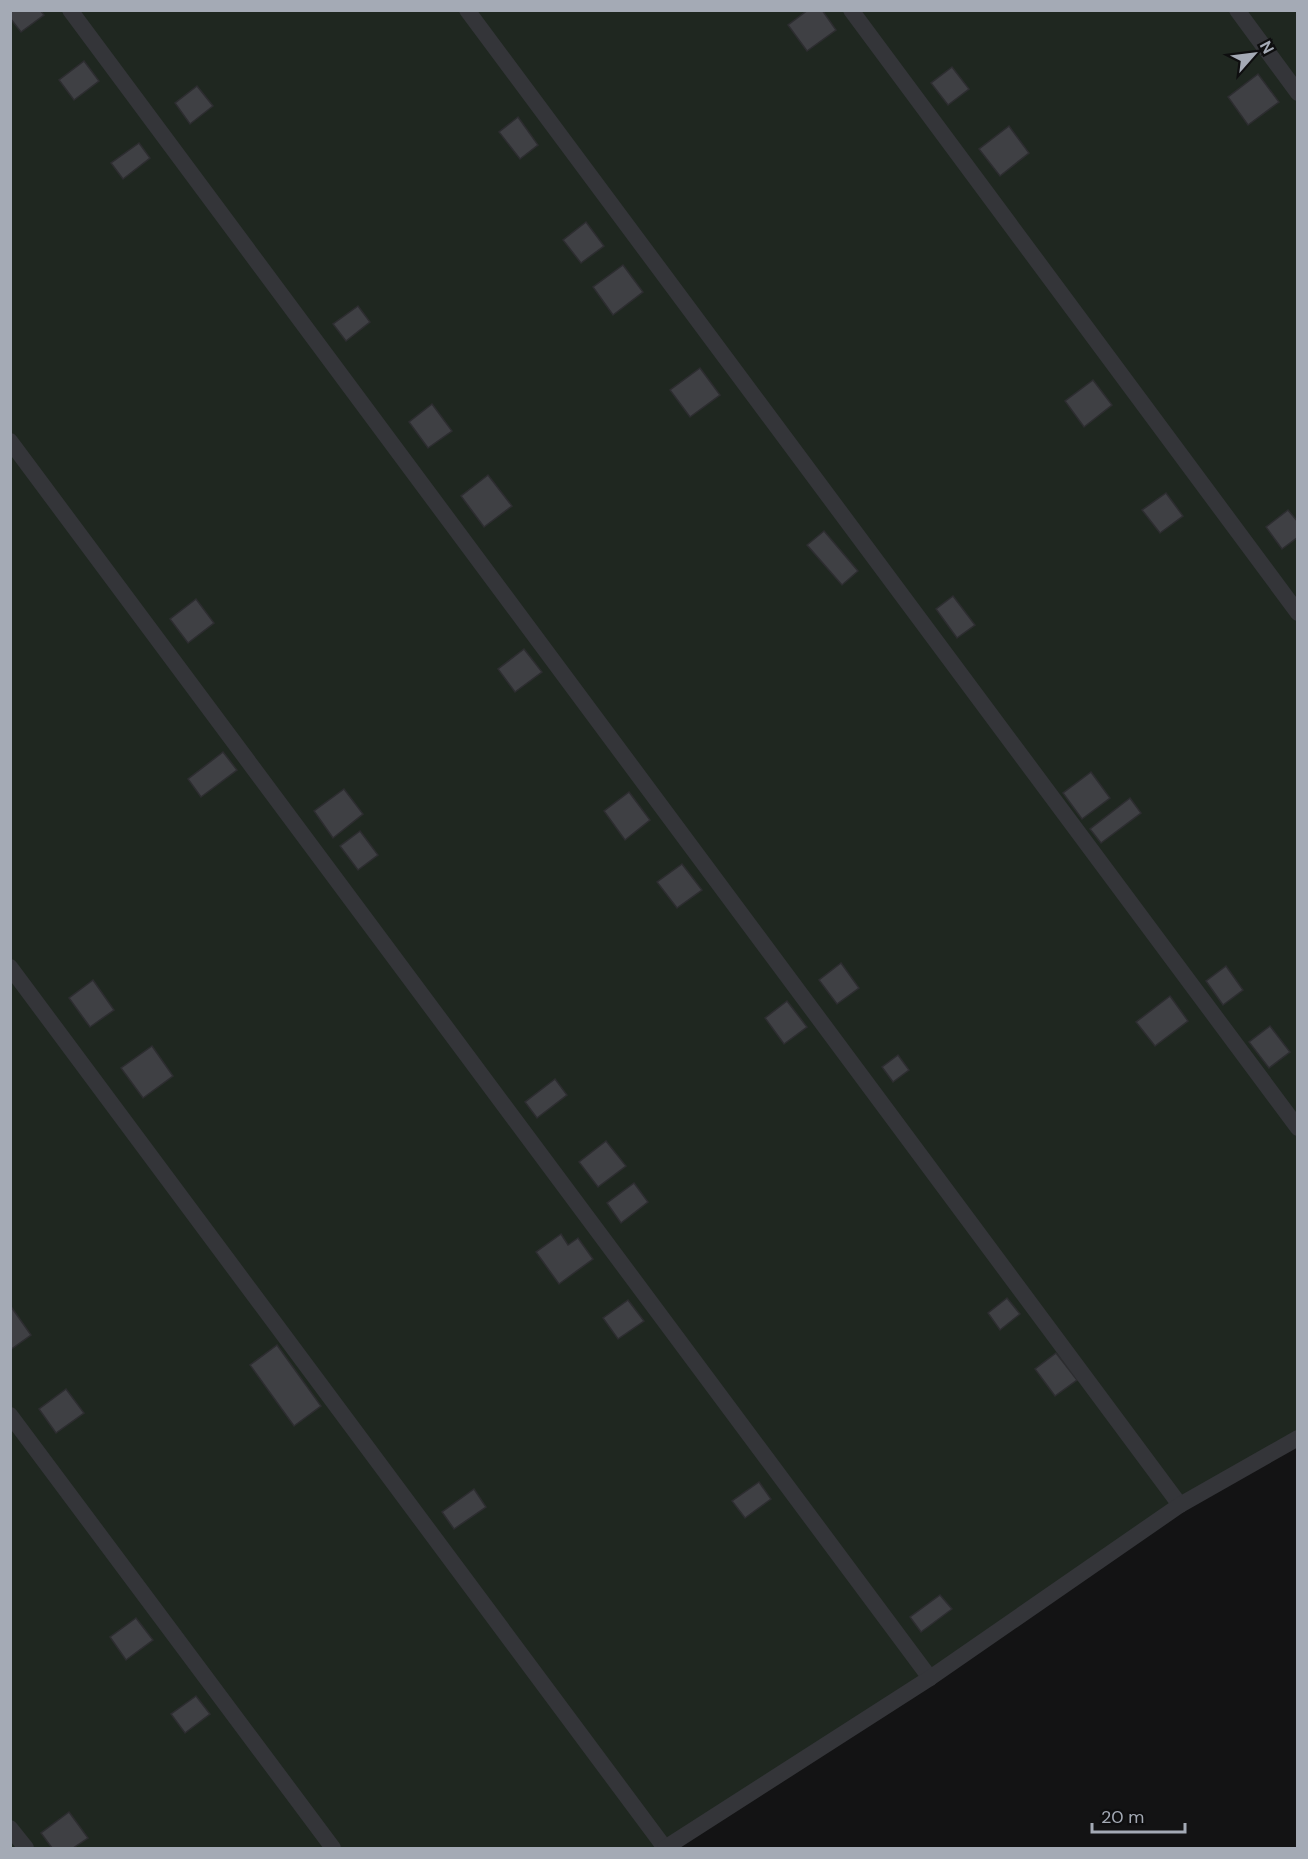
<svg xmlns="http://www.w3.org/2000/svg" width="1308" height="1859" font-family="'DM Sans',sans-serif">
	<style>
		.green { fill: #1f2720 }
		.building { fill: #3f4044; stroke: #2d2d30; stroke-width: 1.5 }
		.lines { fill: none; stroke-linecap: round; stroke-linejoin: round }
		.lane { stroke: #343539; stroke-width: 16 }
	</style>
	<rect width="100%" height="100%" fill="#131314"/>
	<!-- green -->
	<polygon class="green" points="11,11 1297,11 1297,1438 665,1848 11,1848"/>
	<!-- building -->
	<g class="building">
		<polygon points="10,10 40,10 44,15 21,32 10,18"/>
		<polygon points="808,10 822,10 836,30 807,51 788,25"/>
		<polygon points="84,61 99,81 74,100 59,80"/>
		<polygon points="952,67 969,89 948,105 931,83"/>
		<polygon points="1258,74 1279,102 1248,125 1228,97"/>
		<polygon points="197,86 213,106 190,124 175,103"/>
		<polygon points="518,117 538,145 520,159 499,132"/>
		<polygon points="1009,126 1029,153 1000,176 979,149"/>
		<polygon points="139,143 150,158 123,179 111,163"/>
		<polygon points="586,222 604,246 581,263 563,240"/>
		<polygon points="623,265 643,292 613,315 593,287"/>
		<polygon points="358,306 370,322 346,341 333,324"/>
		<polygon points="700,368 720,395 690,417 670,390"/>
		<polygon points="1093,380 1112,405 1084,427 1065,401"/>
		<polygon points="432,404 452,431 428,448 409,422"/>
		<polygon points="488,475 512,506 484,527 461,496"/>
		<polygon points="1166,493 1183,516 1160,533 1142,510"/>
		<polygon points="1288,510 1298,522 1298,537 1282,549 1266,527"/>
		<polygon points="824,531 858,571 842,585 807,545"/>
		<polygon points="953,596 975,625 957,638 936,609"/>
		<polygon points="196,599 214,623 188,643 170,619"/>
		<polygon points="524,649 542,672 515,692 498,669"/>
		<polygon points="223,752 237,770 201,797 188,779"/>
		<polygon points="1091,772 1110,798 1082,819 1063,793"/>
		<polygon points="344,789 363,814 333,838 314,811"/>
		<polygon points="629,792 650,820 625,840 604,811"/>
		<polygon points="1130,798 1141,813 1101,843 1090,829"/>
		<polygon points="360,831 378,855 358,870 340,846"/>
		<polygon points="682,864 702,890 677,908 657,882"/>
		<polygon points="841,963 859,988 837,1004 819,980"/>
		<polygon points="1226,966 1243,990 1223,1005 1206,981"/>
		<polygon points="93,980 114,1010 90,1027 69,998"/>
		<polygon points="1170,996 1188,1021 1155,1046 1136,1022"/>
		<polygon points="787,1001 807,1027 784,1044 765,1018"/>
		<polygon points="1270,1026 1290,1052 1269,1068 1249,1042"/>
		<polygon points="152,1046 173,1076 143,1098 121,1068"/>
		<polygon points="898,1055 909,1070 893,1082 882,1067"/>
		<polygon points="555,1079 567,1095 537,1118 525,1102"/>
		<polygon points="606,1141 626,1166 598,1187 579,1162"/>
		<polygon points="634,1183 648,1202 621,1223 607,1203"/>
		<polygon points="561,1234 568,1245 578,1238 593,1259 559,1284 536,1252"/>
		<polygon points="1007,1298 1020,1314 1000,1330 988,1313"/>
		<polygon points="628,1300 644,1321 618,1339 603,1318"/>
		<polygon points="12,1308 31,1335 10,1350 10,1309"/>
		<polygon points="277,1345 321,1406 294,1426 250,1365"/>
		<polygon points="1056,1353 1077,1380 1055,1396 1035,1369"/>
		<polygon points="66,1389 84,1413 56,1433 39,1409"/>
		<polygon points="759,1482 771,1499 745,1518 732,1501"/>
		<polygon points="474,1489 486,1507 454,1529 442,1512"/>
		<polygon points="940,1595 952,1609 921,1632 910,1617"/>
		<polygon points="136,1618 153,1640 126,1660 110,1637"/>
		<polygon points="196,1696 210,1714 185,1733 171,1714"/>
		<polygon points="69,1812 88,1838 73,1848 52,1848 41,1833"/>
	</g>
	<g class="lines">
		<!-- lane -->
		<g class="lane">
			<polyline points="70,10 1180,1505"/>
			<polyline points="467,10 1298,1128"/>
			<polyline points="851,10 1298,613"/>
			<polyline points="1237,10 1298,93"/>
			<polyline points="10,441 930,1678"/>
			<polyline points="10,967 665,1848"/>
			<polyline points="10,1415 333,1848"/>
			<polyline points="10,1828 26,1848"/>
			<polyline points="665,1848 930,1678 1180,1505 1298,1438"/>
		</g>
	</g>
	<!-- border -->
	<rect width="1308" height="1859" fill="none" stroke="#a4aab5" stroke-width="24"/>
	<!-- north arrow -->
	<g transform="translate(1254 54) rotate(62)" stroke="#0e0e0f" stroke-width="4.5" paint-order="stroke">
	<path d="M0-4.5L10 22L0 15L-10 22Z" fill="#a4aab5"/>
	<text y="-9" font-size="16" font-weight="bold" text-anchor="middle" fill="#a4aab5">N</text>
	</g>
	<!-- scale -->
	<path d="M1092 1823v9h93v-9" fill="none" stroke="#a4aab5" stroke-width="3"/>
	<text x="1101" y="1823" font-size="18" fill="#a4aab5" stroke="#0e0e0f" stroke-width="4.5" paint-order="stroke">20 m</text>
</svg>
